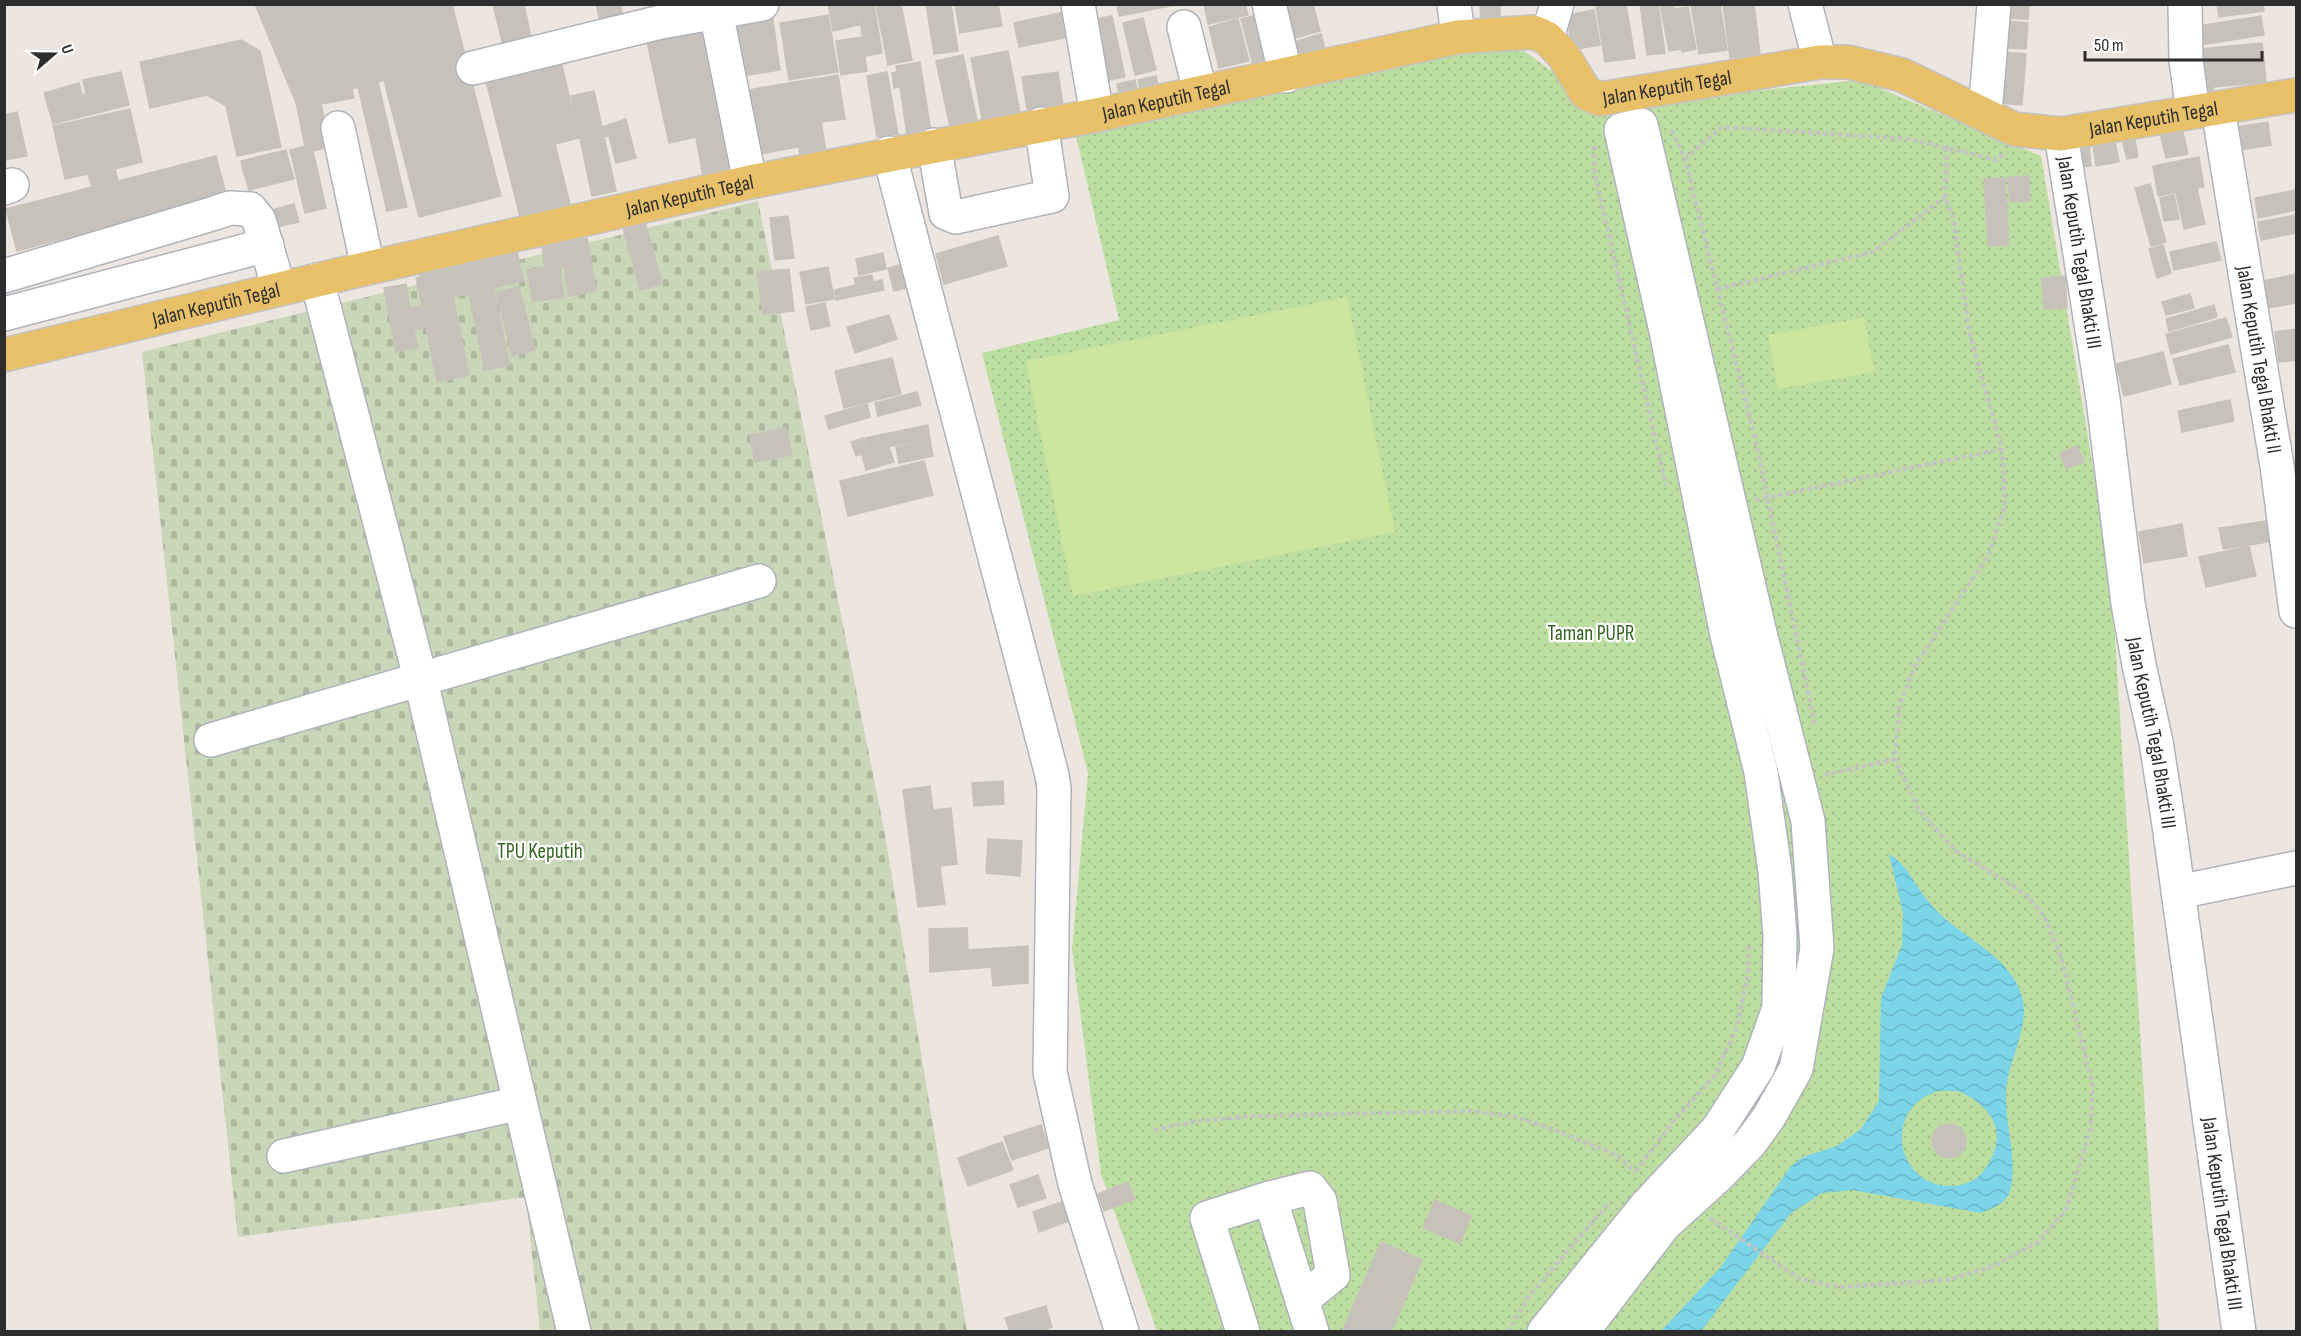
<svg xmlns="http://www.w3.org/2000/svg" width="2301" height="1336" font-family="'Sofia Sans Condensed',sans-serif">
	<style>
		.cemetery { fill: url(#cemetery-stones) }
		.park { fill: url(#park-dots) }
		.pitch { fill: #cde69d }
		.water { fill: url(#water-waves); fill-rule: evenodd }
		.building { fill: #c6c1bb; stroke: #c9c2ba; stroke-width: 1.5 }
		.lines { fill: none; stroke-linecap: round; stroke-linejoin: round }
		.minor-casing { stroke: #b0b3bc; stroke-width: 36 }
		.major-casing { stroke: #c4c4c4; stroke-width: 36 }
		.path { stroke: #c4c4c4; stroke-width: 4; stroke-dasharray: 4.5 3; stroke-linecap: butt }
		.minor { stroke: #fff; stroke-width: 33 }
		.major { stroke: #e8c06a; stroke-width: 33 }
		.labels { text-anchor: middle; stroke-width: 4.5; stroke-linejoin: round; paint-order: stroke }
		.street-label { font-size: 21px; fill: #2d2d2d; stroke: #fff }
		.park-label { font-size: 21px; fill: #356620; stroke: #fff }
	</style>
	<defs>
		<pattern id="cemetery-stones" width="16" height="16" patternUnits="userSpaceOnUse" patternTransform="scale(1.5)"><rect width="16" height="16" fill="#c9d6b8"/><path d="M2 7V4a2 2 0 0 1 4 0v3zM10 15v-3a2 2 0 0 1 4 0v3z" fill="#adb89e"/></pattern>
		<pattern id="park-dots" width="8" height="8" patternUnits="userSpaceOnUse" patternTransform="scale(1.5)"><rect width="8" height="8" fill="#bcdfa1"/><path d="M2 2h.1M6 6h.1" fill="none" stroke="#a2c08b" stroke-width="1.8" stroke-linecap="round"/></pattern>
		<pattern id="water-waves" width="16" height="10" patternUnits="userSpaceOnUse" patternTransform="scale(1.5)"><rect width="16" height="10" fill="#7bd4e7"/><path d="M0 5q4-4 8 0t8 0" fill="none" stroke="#6bb6c6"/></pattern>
	</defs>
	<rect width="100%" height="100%" fill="#ede6e0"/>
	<!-- cemetery -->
	<polygon class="cemetery" points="758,201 884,829 967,1331 540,1331 526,1197 238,1237 142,352"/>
	<!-- park -->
	<polygon class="park" points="1513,43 1601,107 1860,80 2041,156 2111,575 2159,1331 1157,1331 1101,1174 1072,949 1088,773 982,353 1119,320 1074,127"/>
	<!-- pitch -->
	<g class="pitch">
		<polygon points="1347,297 1395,532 1073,596 1026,361"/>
		<polygon points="1864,318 1874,372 1778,389 1768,335"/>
	</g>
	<!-- water -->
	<path class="water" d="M1889 854C1909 866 1914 885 1929 902 1954 934 2000 949 2018 986 2036 1022 2007 1057 2006 1093 2005 1125 2017 1156 2011 1188 2008 1203 1994 1208 1981 1213L1852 1190 1822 1193 1791 1213 1701 1331H1661L1720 1268 1791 1166 1803 1157 1837 1146 1861 1129 1879 1101 1881 998 1902 945 1903 913ZM1958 1091C1993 1106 2010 1134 1985 1169 1979 1179 1966 1185 1954 1186 1897 1189 1881 1112 1935 1092 1941 1090 1951 1091 1958 1091Z"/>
	<!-- building -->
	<g class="building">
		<polygon points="255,4 452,4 501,196 419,217 384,80 378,82 407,207 387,211 358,87 352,89 354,98 321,104 330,147 313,151 326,208 305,213 290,150 305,146 296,103"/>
		<polygon points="493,4 524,4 532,43 504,50"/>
		<polygon points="596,4 620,4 624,20 601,26"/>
		<polygon points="828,4 856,4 859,25 833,31"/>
		<polygon points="857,4 874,4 882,53 866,56"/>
		<polygon points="876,4 901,4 912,60 888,65"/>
		<polygon points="926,4 951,4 958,51 934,54"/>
		<polygon points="955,4 998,4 1002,26 960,33"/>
		<polygon points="1117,4 1180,4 1119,16"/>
		<polygon points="1204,4 1245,4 1248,15 1208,24"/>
		<polygon points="1271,4 1313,4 1320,31 1281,42"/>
		<polygon points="1480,4 1500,4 1500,18 1481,19"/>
		<polygon points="1609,4 1626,4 1635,58 1605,62 1596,7"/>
		<polygon points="1640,4 1658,4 1665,53 1647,55"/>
		<polygon points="1660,4 1673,4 1682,49 1669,51"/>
		<polygon points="1691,4 1720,4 1727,50 1699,54"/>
		<polygon points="1723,4 1754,4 1760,54 1730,58"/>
		<polygon points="1994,4 2029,4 2028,19 1994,18"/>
		<polygon points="2217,4 2263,4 2264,11 2219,17"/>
		<polygon points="1688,7 1696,49 1682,52 1674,9"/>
		<polygon points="1074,10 1079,35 1019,47 1014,23"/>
		<polygon points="1594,10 1600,45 1572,50 1567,15"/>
		<polygon points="772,13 775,35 732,42 728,20"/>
		<polygon points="1261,14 1274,67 1255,72 1241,19"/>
		<polygon points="828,15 838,72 813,76 804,19"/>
		<polygon points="1112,16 1125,77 1099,82 1086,21"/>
		<polygon points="2261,16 2264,35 2194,46 2191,27"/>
		<polygon points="1143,18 1156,70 1135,75 1123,23"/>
		<polygon points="707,19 738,172 703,177 696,137 669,143 645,33"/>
		<polygon points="804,19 813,76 789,80 780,23"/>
		<polygon points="1238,19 1249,61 1219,68 1209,27"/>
		<polygon points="2006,21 2028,23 2026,49 1991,47"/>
		<polygon points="1321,34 1326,53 1285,64 1280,46"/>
		<polygon points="775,35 780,70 737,77 732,42"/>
		<polygon points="862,37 867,71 841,75 836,41"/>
		<polygon points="241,40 260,51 281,147 237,156 226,106 207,95 150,108 140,62"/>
		<polygon points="2262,43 2264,60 2192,67 2190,50"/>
		<polygon points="1008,51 1020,112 982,119 971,58"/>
		<polygon points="1991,51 2026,54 2022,105 1987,102"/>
		<polygon points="963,55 977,121 950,127 936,61"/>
		<polygon points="560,57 579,138 555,144 536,62"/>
		<polygon points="2264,60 2266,82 2213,87 2214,98 2194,89 2192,67"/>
		<polygon points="534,61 570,204 520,217 484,73"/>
		<polygon points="920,62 931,132 907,135 900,87 894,88 892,73 897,72 896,66"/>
		<polygon points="121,72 129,105 53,124 44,93 79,83 82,95 86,94 83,80"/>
		<polygon points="887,72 898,134 877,137 867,76"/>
		<polygon points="1058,72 1063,105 1027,110 1022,77"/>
		<polygon points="838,75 845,119 821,122 814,79"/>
		<polygon points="1156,76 1160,95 1142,98 1138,80"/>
		<polygon points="814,79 826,151 800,155 788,83"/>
		<polygon points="1135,80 1139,100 1121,104 1117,84"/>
		<polygon points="788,83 799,147 776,151 764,87"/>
		<polygon points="764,87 776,151 750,156 739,92"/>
		<polygon points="594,91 602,127 626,119 636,158 616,163 609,136 604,137 616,191 592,196 571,96"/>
		<polygon points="130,109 142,162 115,169 118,181 216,156 227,197 107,241 100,229 17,251 6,209 92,187 88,174 65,179 53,126"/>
		<polygon points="17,112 27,156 4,160 4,115"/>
		<polygon points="2268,122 2271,145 2233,151 2229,128"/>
		<polygon points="2182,128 2188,154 2166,158 2160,133"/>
		<polygon points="2134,134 2138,157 2127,159 2121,136"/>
		<polygon points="2115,141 2119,162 2096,166 2093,145"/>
		<polygon points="2089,144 2091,166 2067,167 2065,145"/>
		<polygon points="286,150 288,159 243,170 241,161"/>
		<polygon points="2199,157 2204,187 2158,196 2153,166"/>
		<polygon points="288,159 294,179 249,190 243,170"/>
		<polygon points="2029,176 2030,201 2010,202 2008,177"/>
		<polygon points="2005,178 2009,245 1988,246 1984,179"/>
		<polygon points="2150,184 2166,242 2151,246 2135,188"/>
		<polygon points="2197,189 2205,224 2184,229 2176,193"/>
		<polygon points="2296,190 2296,210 2258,218 2255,198"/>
		<polygon points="2174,195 2179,219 2164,221 2160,198"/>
		<polygon points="294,204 299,222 276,227 272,210"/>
		<polygon points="2296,215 2296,233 2261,240 2258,222"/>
		<polygon points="788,216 794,258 775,260 770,218"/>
		<polygon points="644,218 662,284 640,290 622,224"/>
		<polygon points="998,236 1007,266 944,284 936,254"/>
		<polygon points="587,238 596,291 569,296 560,242"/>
		<polygon points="560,242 564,266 559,267 564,297 533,302 527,270 545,267 542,245"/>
		<polygon points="2216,242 2221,260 2174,270 2170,252"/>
		<polygon points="2163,245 2171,273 2157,278 2149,249"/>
		<polygon points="517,252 524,281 493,288 510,365 485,370 469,294 453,297 469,375 437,382 426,327 414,330 418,348 396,352 384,288 406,284 410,308 422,306 416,278 420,277 420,274"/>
		<polygon points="883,253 886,269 859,275 856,259"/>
		<polygon points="904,264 910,287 894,291 888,268"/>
		<polygon points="828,267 834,299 806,304 800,272"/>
		<polygon points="789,269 794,311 763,314 757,272"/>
		<polygon points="2296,274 2296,303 2269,308 2263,281"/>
		<polygon points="872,275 873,282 882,280 884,290 836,300 834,290 856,285 854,278"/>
		<polygon points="2065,276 2067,308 2044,309 2042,278"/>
		<polygon points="519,287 535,350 512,356 496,292"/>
		<polygon points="2190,294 2194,308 2166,315 2162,302"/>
		<polygon points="825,303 830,326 811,330 806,307"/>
		<polygon points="2214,305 2217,317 2169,331 2166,319"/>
		<polygon points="889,315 897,339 855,353 847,327"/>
		<polygon points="2226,318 2232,337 2171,354 2166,334"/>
		<polygon points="2296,329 2296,360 2279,362 2275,332"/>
		<polygon points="2228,345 2235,372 2180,385 2173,359"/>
		<polygon points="2163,352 2171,384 2124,396 2116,364"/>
		<polygon points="892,358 901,394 844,408 835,371"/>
		<polygon points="917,392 921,405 878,416 875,403"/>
		<polygon points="2230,400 2234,421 2182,432 2178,411"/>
		<polygon points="867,404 870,417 829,429 825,416"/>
		<polygon points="928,425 930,439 892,446 889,433"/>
		<polygon points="786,428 792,455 755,462 750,435"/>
		<polygon points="889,433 892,446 869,453 865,438"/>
		<polygon points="863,438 868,452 856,456 851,442"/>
		<polygon points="930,440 933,456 899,463 896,447"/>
		<polygon points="2077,446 2084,462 2066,469 2060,453"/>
		<polygon points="889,447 894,462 866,470 862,455"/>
		<polygon points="924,461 933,495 848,516 840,481"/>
		<polygon points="2265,521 2269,542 2223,549 2219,528"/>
		<polygon points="2182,524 2187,556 2144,563 2139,532"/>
		<polygon points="2249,546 2256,576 2206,587 2199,557"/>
		<polygon points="1003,781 1004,804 974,806 972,783"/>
		<polygon points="930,786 933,810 951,808 957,864 940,866 945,904 918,907 903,790"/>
		<polygon points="988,839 1022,841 1020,876 986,873"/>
		<polygon points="967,928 968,950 1028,946 1028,983 993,986 991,967 930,972 929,929"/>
		<circle cx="1949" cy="1141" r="17"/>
		<polygon points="1041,1125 1048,1148 1012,1160 1004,1137"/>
		<polygon points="1002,1142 1013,1170 968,1186 958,1158"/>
		<polygon points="1038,1175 1046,1198 1018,1207 1010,1185"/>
		<polygon points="1128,1182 1135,1199 1104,1211 1098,1194"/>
		<polygon points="1067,1200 1074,1219 1039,1232 1033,1212"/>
		<polygon points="1435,1200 1471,1216 1460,1243 1423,1228"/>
		<polygon points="1381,1242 1422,1260 1391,1332 1342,1332"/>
		<polygon points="1046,1306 1052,1327 1039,1332 1010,1332 1005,1318"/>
	</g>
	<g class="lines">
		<defs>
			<g id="minor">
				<polyline points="1078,4 1097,115"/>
				<polyline points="1269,4 1286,76"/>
				<polyline points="1454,4 1458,37"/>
				<polyline points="1805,4 1820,62"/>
				<polyline points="2185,4 2186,60 2193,112"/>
				<polyline points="716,12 750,182"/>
				<polyline points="1184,27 1200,92"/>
				<polyline points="1547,38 1557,4"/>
				<polyline points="473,68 661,22 762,4"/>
				<path id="s1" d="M2218 109 2277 466 2296 611"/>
				<polyline points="1985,114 1994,4"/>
				<polyline points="338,128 368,268"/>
				<path id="s2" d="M2061 134 2103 399 2128 603 2139 665 2156 742 2168 818 2239 1332"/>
				<polyline points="934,145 946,213 956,217 1052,196 1041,124"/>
				<polyline points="889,153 1052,775 1054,789 1050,1072 1075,1184 1122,1332"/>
				<polyline points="4,188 12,185"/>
				<polyline points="4,276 215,213 230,208 250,209 259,220 279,289"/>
				<polyline points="317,280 421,681 574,1332"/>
				<polyline points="4,314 267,245"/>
				<polyline points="211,740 759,581"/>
				<polyline points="2178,892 2296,868"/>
				<polyline points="284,1156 520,1103"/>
				<polyline points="1270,1198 1310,1188 1320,1201 1333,1275 1302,1300"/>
				<polyline points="1243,1332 1207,1218 1270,1198 1312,1332"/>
				<polyline points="1544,1332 1645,1207 1718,1129 1758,1067 1779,1008 1780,935 1775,871 1761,772 1727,635 1666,331 1621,130 1641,125 1759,629 1808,821 1817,948 1796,1069 1769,1117 1750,1143 1719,1175 1664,1225 1582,1332"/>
			</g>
			<g id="major">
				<path id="s3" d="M4 355 368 268 750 182 1097 115 1458 37 1533 32 1547 38 1563 55 1586 93 1600 99 1820 62H1848L1902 75 2014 129 2061 134 2296 95"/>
			</g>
		</defs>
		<!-- minor casing -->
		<use href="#minor" class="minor-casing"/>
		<!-- major casing -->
		<use href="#major" class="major-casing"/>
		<!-- path -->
		<g class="path">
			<polyline points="1672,130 1685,159 1756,442 1815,726"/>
			<polyline points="1594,146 1594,169 1666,485"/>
			<polyline points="1685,159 1722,127 1909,139 1997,160 2004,154"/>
			<polyline points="1717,289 1873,252 1945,197"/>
			<polyline points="1756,500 2002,449"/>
			<polyline points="1825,775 1895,759"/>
			<polyline points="1154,1130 1197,1121 1255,1116 1471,1111 1512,1116 1547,1127 1617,1155 1635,1172"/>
			<polyline points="1636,1171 1672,1123 1715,1075 1736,1030 1748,974 1749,945"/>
			<polyline points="1710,1218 1800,1279 1839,1287 1947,1280 1994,1266 2038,1242 2066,1210 2090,1131 2093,1087 2061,956 2044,916 2027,895 1955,850 1918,809 1895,759 1899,707 1915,666 1989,554 2005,505 2002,449 1970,335 1953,217 1945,197 1946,148"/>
			<polyline points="1508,1332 1529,1296 1609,1203"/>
		</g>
		<!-- minor -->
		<use href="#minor" class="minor"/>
		<!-- major -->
		<use href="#major" class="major"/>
	</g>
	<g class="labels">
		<!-- street labels -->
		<g class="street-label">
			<text dy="7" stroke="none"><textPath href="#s3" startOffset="1730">Jalan Keputih Tegal</textPath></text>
			<text dy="7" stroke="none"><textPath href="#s3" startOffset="1190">Jalan Keputih Tegal</textPath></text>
			<text dy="7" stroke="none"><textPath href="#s3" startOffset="2234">Jalan Keputih Tegal</textPath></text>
			<text dy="7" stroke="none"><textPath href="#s3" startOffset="704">Jalan Keputih Tegal</textPath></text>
			<text dy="7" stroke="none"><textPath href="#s2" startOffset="120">Jalan Keputih Tegal Bhakti III</textPath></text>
			<text dy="7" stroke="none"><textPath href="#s3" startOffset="218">Jalan Keputih Tegal</textPath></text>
			<text dy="7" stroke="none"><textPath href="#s1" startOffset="254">Jalan Keputih Tegal Bhakti II</textPath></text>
			<text dy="7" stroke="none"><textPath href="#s2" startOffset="606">Jalan Keputih Tegal Bhakti III</textPath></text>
			<text dy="7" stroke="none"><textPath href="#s2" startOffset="1092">Jalan Keputih Tegal Bhakti III</textPath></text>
		</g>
		<!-- park labels -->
		<g class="park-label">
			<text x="1591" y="640">Taman PUPR</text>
			<text x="540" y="858">TPU Keputih</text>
		</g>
	</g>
	<!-- border -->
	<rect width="2301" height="1336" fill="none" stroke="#2d2d2d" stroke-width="12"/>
	<!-- north arrow -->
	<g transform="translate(54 54) rotate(70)" stroke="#ffffff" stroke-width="4.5" paint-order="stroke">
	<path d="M0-4.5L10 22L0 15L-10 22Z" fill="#2d2d2d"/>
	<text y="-9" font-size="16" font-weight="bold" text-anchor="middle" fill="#2d2d2d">U</text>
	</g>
	<!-- scale -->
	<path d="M2085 51v9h177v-9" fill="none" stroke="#2d2d2d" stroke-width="3"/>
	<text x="2094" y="51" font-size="18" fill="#2d2d2d" stroke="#ffffff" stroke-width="4.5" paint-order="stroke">50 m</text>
</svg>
